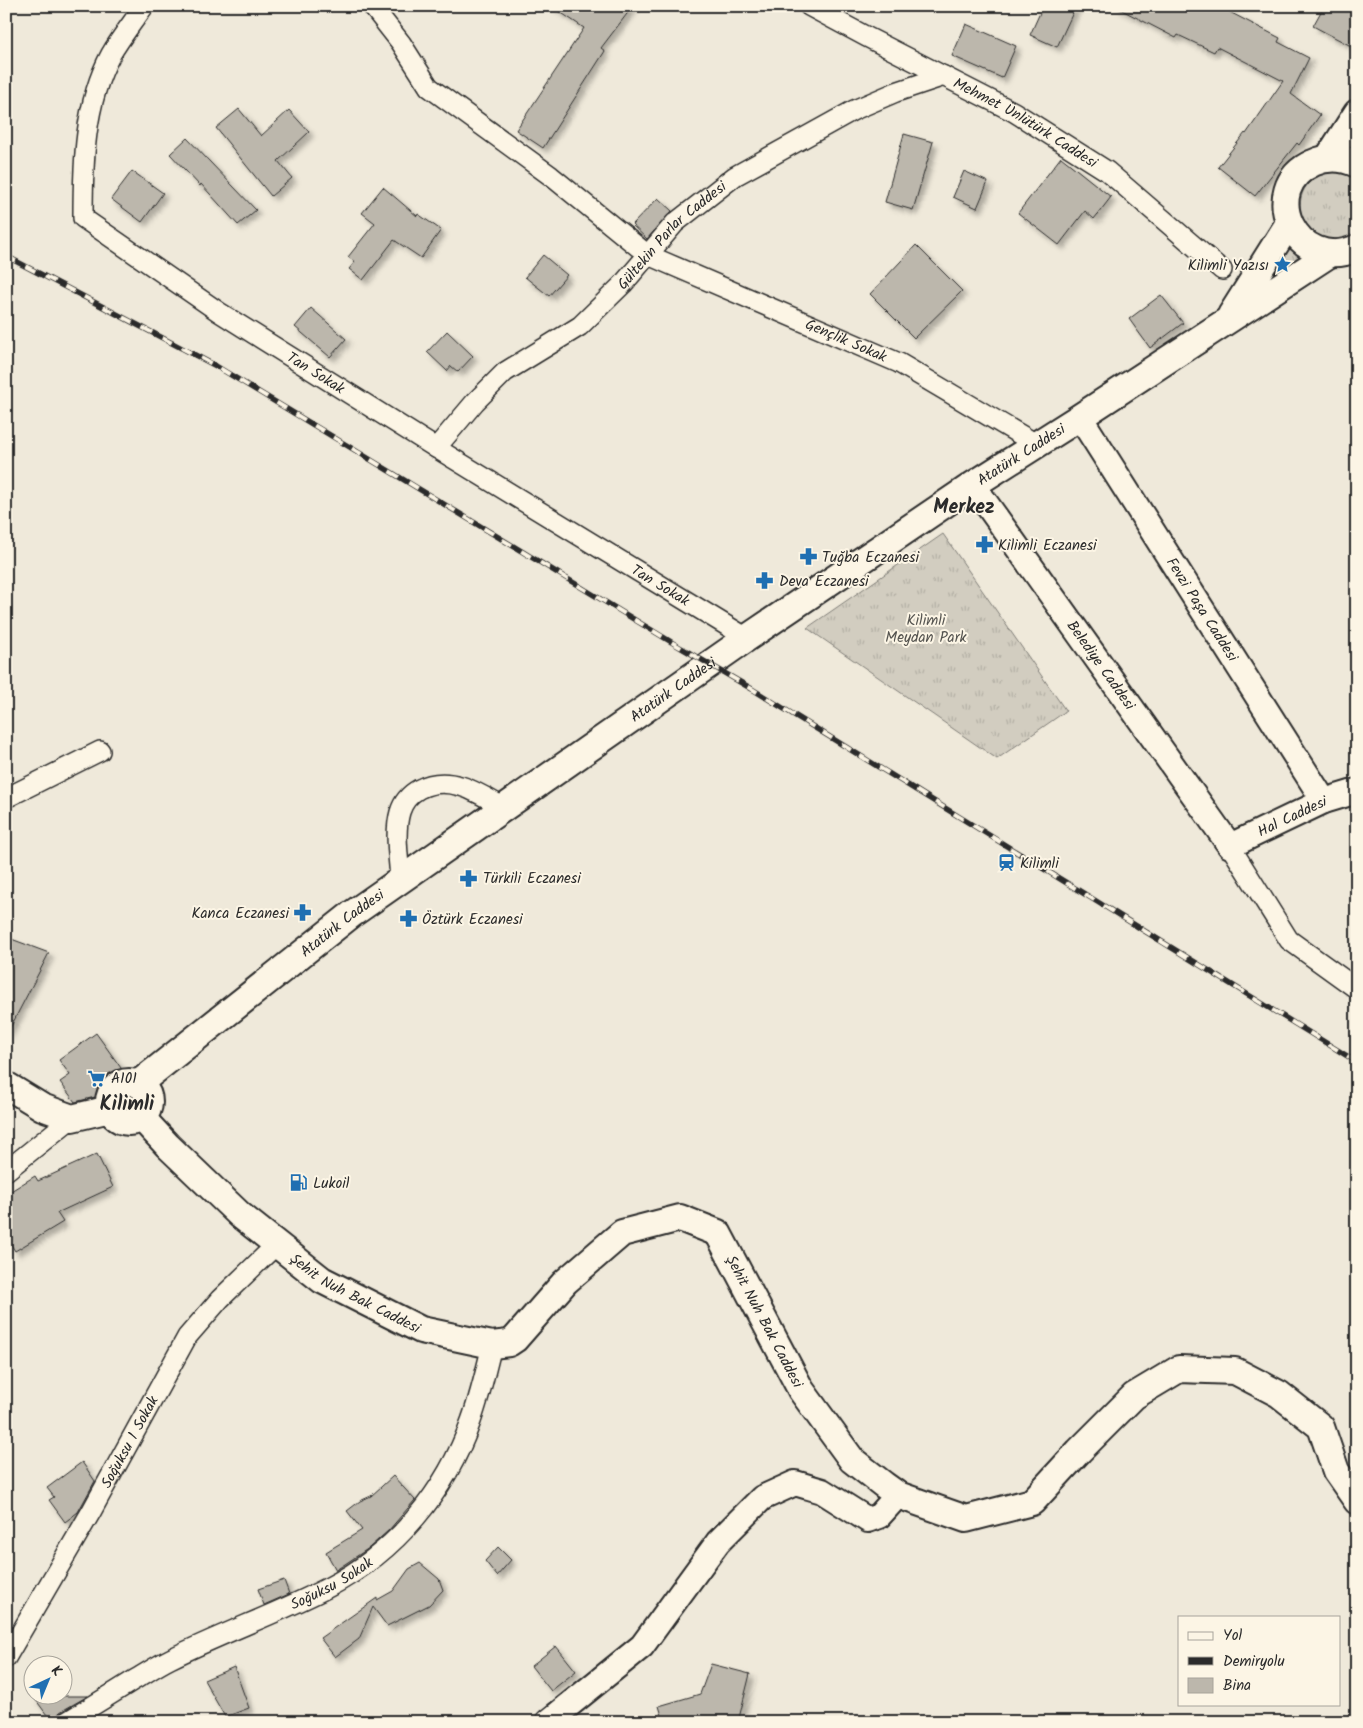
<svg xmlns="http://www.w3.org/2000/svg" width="1363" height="1728" font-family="Kalam,sans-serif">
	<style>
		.grass { fill: url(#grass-tufts); stroke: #7e7c76 }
		.building { fill: #bcb7ac; stroke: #2b2b2b; filter: url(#shadow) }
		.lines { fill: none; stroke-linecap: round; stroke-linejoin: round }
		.minor-casing { stroke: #2b2b2b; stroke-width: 22 }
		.tertiary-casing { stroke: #2b2b2b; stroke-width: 28 }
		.secondary-casing { stroke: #2b2b2b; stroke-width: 30 }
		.minor { stroke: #fcf5e5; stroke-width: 19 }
		.tertiary { stroke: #fcf5e5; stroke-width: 24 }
		.secondary { stroke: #fcf5e5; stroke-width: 26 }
		.rail-casing { stroke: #2b2b2b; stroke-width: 5.5 }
		.rail { stroke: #fcf5e5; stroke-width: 4; stroke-dasharray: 11; stroke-linecap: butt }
		.labels { text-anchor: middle; stroke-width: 4; stroke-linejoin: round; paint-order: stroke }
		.street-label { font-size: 15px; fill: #2b2b2b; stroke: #fcf5e5 }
		.poi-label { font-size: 15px; fill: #2b2b2b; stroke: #fcf5e5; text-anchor: start }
		.park-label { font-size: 15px; fill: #555450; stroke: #fcf5e5 }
		.district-label { font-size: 20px; font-weight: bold; fill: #2b2b2b; stroke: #fcf5e5 }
	</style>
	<defs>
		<pattern id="grass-tufts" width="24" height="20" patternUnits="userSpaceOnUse" patternTransform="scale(1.25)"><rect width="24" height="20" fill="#d2cdc0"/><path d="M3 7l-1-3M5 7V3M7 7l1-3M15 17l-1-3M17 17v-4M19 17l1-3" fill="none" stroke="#b4b0a5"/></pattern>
		<filter id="shadow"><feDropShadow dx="4.5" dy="4.5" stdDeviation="2.5" flood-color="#0004"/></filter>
	</defs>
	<rect width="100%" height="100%" fill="#efe9da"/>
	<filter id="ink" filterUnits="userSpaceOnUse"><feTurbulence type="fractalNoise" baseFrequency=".02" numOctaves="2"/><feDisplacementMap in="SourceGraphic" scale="10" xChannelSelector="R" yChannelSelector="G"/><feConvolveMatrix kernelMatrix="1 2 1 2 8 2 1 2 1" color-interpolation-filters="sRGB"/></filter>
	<g filter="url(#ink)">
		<!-- grass -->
		<g class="grass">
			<path d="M1332 171H1343L1357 179V233C1307 265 1272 184 1332 171Z"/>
			<polygon points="1287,236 1316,259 1235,314"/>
			<polygon points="943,534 1066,711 997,759 807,628"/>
		</g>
		<!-- building -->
		<g class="building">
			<polygon points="551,6 633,6 601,48 605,51 543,148 516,130 584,28"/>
			<polygon points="1043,6 1076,6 1057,47 1030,35"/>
			<polygon points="1114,6 1218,6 1280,38 1278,42 1309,58 1291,94 1320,115 1299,145 1297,143 1255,196 1218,167 1245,133 1246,134 1283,81 1217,47 1214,52 1178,35 1176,38"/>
			<polygon points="1324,6 1349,6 1357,11 1357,36 1351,46 1313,26"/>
			<polygon points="966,24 1016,46 1002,78 952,56"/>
			<polygon points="239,109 261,136 289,110 309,132 278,161 292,178 271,196 216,128"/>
			<polygon points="904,134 933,142 913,210 885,202"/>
			<polygon points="187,138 256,210 238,225 201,184 200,186 170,154"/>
			<polygon points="1061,157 1111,197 1094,219 1085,211 1059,245 1018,213"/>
			<polygon points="132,171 163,193 142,222 111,199"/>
			<polygon points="964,171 988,182 977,208 953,197"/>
			<polygon points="383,187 417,216 418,214 441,230 421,258 394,240 363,280 349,269 355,262 348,257 375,223 362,213"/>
			<polygon points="658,198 672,211 647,239 632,225"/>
			<polygon points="916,245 962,291 914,338 870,294"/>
			<polygon points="543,255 567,275 549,296 525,277"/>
			<polygon points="1161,295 1183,323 1150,348 1129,319"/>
			<polygon points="311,308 346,339 330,357 295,327"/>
			<polygon points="447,331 473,356 458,372 451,366 447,371 427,352"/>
			<polygon points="6,937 49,953 6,1036"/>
			<polygon points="96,1033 126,1075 124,1079 123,1086 126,1093 119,1098 114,1095 107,1094 75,1102 60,1082 70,1075 59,1060"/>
			<polygon points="97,1154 113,1187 57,1213 63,1222 15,1251 6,1237 6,1194 35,1176 38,1181"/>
			<polygon points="82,1462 95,1481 78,1512 65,1522 49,1500 54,1497 47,1488"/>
			<polygon points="393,1476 415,1500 389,1530 369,1548 336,1570 326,1552 362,1530 347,1511 360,1501 371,1496"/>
			<polygon points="498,1547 511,1560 497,1576 485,1561"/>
			<polygon points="420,1563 439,1579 443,1590 429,1605 387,1626 373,1607 359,1639 335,1657 320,1638 377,1598 377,1600 393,1591 409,1569"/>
			<polygon points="284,1580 289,1594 264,1605 258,1589"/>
			<polygon points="556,1646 576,1671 551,1691 531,1666"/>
			<polygon points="711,1664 750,1674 738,1722 664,1722 659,1706 700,1694"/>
			<polygon points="234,1667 249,1708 225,1717 204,1680"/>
			<polygon points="33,1696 88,1696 60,1712 52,1722"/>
		</g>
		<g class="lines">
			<defs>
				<g id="minor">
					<path id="s1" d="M144 6C133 22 121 37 111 54 84 104 83 163 83 218L219 312 436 448 747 638"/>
					<path id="s2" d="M372 6 401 43 429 87 551 176 648 255 899 363 1036 444"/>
					<path id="s3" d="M809 6 867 37 1014 112 1107 171 1222 270"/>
					<path id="s4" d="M436 448 475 402 505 372 580 326 623 284 675 223 735 176 854 110 896 92 944 76"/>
					<polyline points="6,798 100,751"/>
					<polyline points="1230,846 1289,940 1357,989"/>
					<path d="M400 880C399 859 394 833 400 812 403 802 410 794 419 789 449 773 479 793 504 808"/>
					<polyline points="6,1171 72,1118"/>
					<path id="s5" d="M6 1658 91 1512 187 1337 220 1299 277 1244"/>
					<path id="s6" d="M66 1722C89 1708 112 1694 134 1680 146 1673 158 1665 170 1659 222 1633 277 1614 329 1587 396 1552 446 1492 471 1421 480 1396 486 1370 492 1345"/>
				</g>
				<g id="tertiary">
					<path id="s7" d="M1080 417 1324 801"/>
					<path id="s8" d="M973 485 1230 846 1324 801 1357 791"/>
					<polyline points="548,1722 642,1646 718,1542 762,1498 795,1483 822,1491 868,1520 879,1516 898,1495"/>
				</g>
				<g id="secondary">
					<polyline points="1328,158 1357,113"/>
					<path d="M1357 164C1342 157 1328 156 1313 163 1256 188 1296 275 1357 248"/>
					<polyline points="1231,315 1289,223"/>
					<circle cx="129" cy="1102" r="20"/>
					<path id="s9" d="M138 1084 352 914 747 638 973 485 1080 417 1331 253"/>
					<polyline points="6,1085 42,1107 72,1118 110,1109"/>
					<path id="s10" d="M142 1118 168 1146 240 1215 322 1280 421 1330 492 1345 509 1343 515 1339 565 1282 622 1233 680 1218 718 1233 801 1390 852 1460 884 1485 898 1495 966 1519 1032 1502 1079 1451 1134 1396 1179 1369 1235 1371 1279 1394 1321 1427 1336 1471 1357 1501"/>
				</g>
			</defs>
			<!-- minor casing -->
			<use href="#minor" class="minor-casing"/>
			<!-- tertiary casing -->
			<use href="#tertiary" class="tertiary-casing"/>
			<!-- secondary casing -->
			<use href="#secondary" class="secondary-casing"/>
			<!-- minor -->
			<use href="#minor" class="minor"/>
			<!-- tertiary -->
			<use href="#tertiary" class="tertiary"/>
			<!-- secondary -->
			<use href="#secondary" class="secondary"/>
			<defs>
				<polyline id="rail" points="6,256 216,366 678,646 752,689 1357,1062"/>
			</defs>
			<!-- rail casing -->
			<use href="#rail" class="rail-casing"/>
			<!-- rail -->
			<use href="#rail" class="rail"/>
		</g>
	</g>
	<!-- icons -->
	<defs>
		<symbol id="sight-bare" viewBox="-9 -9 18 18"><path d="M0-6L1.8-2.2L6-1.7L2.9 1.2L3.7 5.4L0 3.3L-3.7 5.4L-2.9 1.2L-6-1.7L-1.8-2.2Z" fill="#1f6fb2" stroke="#fcf5e5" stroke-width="2.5" paint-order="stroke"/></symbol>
		<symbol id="pharmacy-bare" viewBox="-9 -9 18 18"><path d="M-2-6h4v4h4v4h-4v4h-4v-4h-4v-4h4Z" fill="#1f6fb2" stroke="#fcf5e5" stroke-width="2.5" paint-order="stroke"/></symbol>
		<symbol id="station-bare" viewBox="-9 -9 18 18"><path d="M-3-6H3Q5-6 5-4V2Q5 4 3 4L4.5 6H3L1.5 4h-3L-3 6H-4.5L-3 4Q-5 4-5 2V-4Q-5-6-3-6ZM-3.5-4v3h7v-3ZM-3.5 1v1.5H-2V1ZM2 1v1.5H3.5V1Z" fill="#1f6fb2" stroke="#fcf5e5" stroke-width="2.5" paint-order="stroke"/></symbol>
		<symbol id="supermarket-bare" viewBox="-9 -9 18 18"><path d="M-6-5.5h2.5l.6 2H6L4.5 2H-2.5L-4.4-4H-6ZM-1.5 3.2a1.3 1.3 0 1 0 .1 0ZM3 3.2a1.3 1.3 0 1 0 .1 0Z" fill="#1f6fb2" stroke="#fcf5e5" stroke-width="2.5" paint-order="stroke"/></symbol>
		<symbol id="fuel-bare" viewBox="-9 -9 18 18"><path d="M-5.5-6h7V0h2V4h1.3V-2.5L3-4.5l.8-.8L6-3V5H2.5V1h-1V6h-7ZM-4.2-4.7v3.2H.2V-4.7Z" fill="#1f6fb2" stroke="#fcf5e5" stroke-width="2.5" paint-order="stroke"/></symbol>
	</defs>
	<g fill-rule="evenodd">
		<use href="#sight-bare" x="1270" y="252" width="25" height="25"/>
		<use href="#pharmacy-bare" x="972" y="532" width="25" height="25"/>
		<use href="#pharmacy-bare" x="796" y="544" width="25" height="25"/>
		<use href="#pharmacy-bare" x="752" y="568" width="25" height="25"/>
		<use href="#station-bare" x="994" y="850" width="25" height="25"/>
		<use href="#pharmacy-bare" x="456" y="866" width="25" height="25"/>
		<use href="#pharmacy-bare" x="290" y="900" width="25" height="25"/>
		<use href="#pharmacy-bare" x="396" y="906" width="25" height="25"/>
		<use href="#supermarket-bare" x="84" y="1066" width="25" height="25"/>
		<use href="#fuel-bare" x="286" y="1170" width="25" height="25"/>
	</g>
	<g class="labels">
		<!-- street labels -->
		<g class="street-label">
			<text dy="5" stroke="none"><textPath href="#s3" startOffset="246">Mehmet Ünlütürk Caddesi</textPath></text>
			<text dy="5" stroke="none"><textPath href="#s4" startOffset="320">Gültekin Parlar Caddesi</textPath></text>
			<text dy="5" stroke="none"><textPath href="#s2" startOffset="591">Gençlik Sokak</textPath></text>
			<text dy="5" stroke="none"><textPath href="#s1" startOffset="506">Tan Sokak</textPath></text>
			<text dy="5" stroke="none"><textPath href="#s9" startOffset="1085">Atatürk Caddesi</textPath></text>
			<text dy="5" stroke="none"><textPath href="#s1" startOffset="911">Tan Sokak</textPath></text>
			<text dy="5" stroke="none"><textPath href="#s7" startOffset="228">Fevzi Paşa Caddesi</textPath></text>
			<text dy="5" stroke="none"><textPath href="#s8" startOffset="221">Belediye Caddesi</textPath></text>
			<text dy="5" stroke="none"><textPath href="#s9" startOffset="665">Atatürk Caddesi</textPath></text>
			<text dy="5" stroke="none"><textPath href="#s8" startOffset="512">Hal Caddesi</textPath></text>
			<text dy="5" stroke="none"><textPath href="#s9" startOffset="260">Atatürk Caddesi</textPath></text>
			<text dy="5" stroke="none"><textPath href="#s10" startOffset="278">Şehit Nuh Bak Caddesi</textPath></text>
			<text dy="5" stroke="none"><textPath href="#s10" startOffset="802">Şehit Nuh Bak Caddesi</textPath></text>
			<text dy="5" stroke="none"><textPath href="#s5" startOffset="249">Soğuksu 1 Sokak</textPath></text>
			<text dy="5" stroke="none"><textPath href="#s6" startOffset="300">Soğuksu Sokak</textPath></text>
		</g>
		<!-- poi labels -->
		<g class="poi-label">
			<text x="1269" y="270" text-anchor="end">Kilimli Yazısı</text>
			<text x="998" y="550">Kilimli Eczanesi</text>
			<text x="822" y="562">Tuğba Eczanesi</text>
			<text x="779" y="586">Deva Eczanesi</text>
			<text x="1020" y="868">Kilimli</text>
			<text x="483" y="883">Türkili Eczanesi</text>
			<text x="289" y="918" text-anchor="end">Kanca Eczanesi</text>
			<text x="422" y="924">Öztürk Eczanesi</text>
			<text x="111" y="1083">A101</text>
			<text x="313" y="1188">Lukoil</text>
		</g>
		<!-- park labels -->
		<g class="park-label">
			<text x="926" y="625">Kilimli<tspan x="926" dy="17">Meydan Park</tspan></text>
		</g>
		<!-- district labels -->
		<g class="district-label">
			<text x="964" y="513">Merkez</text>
			<text x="127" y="1110">Kilimli</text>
		</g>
	</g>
	<!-- margin -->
	<rect width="1363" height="1728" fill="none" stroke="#fcf5e5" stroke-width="25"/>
	<rect x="12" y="12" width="1338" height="1703" fill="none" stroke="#2b2b2b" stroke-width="2" filter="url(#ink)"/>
	<!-- legend -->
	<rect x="1178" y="1616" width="162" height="90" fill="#fcf5e5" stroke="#a8a49b"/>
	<rect x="1188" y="1632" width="25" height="8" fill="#fcf5e5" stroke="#a8a49b"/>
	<text x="1223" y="1640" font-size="15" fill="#2b2b2b">Yol</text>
	<rect x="1188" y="1657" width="25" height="8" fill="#2b2b2b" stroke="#a8a49b"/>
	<text x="1223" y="1666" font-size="15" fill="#2b2b2b">Demiryolu</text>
	<rect x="1188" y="1678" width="25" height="15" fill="#bcb7ac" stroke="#a8a49b"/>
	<text x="1223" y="1690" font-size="15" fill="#2b2b2b">Bina</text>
	<!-- north arrow -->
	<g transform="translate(48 1680) rotate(44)"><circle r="24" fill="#fcf5e5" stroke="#a8a49b"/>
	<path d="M0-4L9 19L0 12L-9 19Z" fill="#1f6fb2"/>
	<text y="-8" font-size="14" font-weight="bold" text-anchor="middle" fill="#2b2b2b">K</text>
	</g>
</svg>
